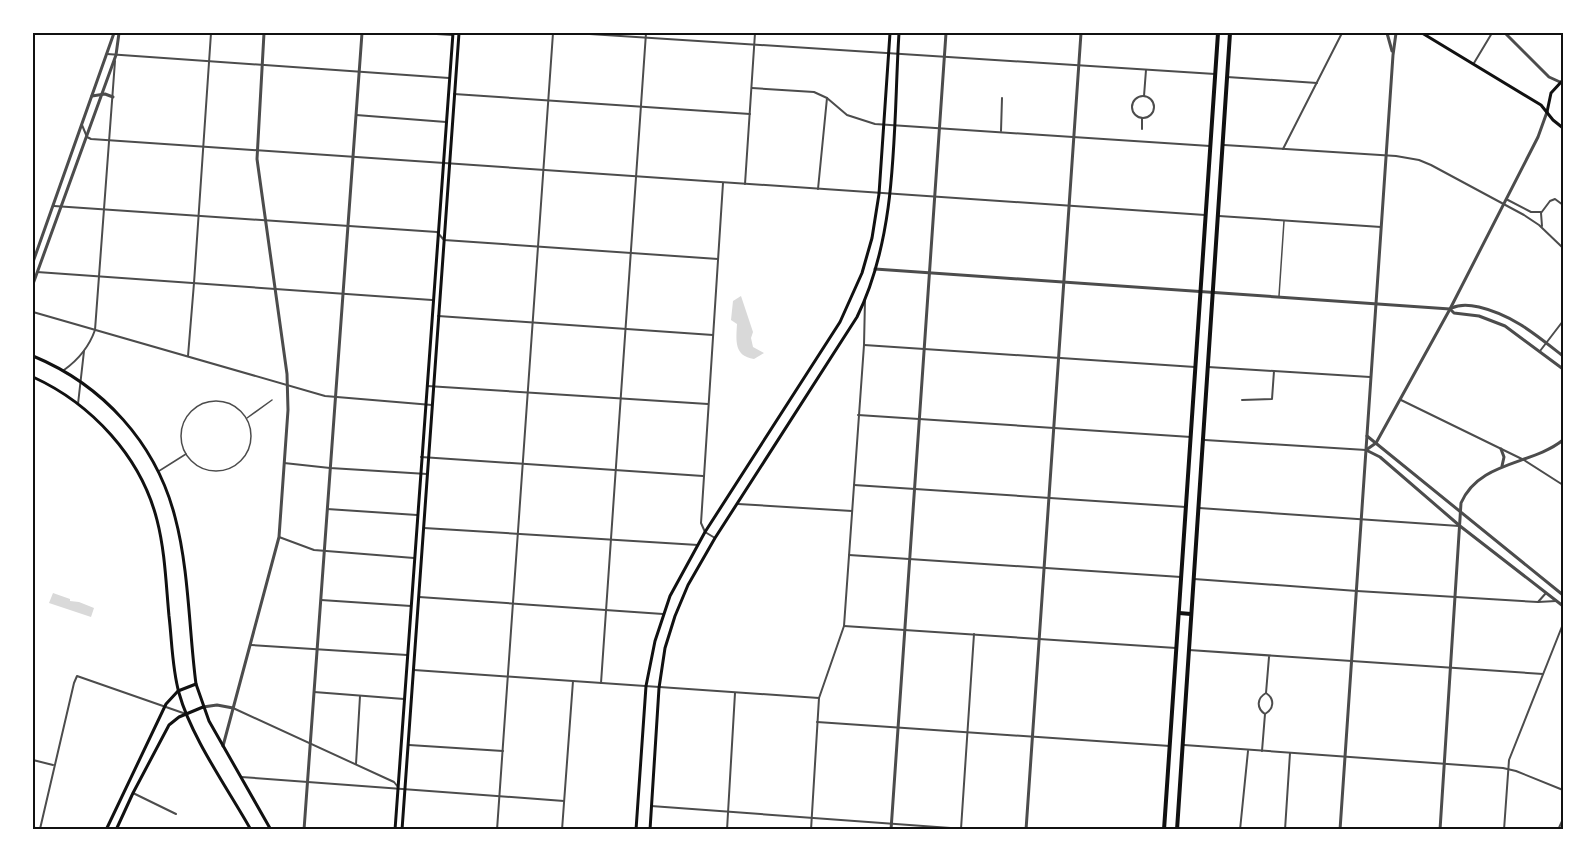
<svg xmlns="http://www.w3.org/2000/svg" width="1596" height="863" font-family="'PT Sans Narrow',sans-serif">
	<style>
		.water { fill: #d9d9d9 }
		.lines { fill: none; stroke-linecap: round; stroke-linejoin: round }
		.service { stroke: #4c4c4c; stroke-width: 1.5 }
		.pedestrian { stroke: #4c4c4c; stroke-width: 1.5 }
		.minor { stroke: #4c4c4c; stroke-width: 2 }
		.tertiary { stroke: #4c4c4c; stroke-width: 3 }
		.secondary { stroke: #111; stroke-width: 3 }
		.primary { stroke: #111; stroke-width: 4 }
		.neatline { fill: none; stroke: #111; stroke-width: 2 }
	</style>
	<rect width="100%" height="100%" fill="#fff"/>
	<!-- water -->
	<g class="water">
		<path d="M741 296 753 332 751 338 753 347 764 353 754 359C734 356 736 341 737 324L731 320 733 301Z"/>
		<polygon points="53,593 70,599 70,601 79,602 94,608 91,617 49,603"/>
	</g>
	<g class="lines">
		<!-- service -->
		<polyline class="service" points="1279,296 1284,221"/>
		<!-- pedestrian -->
		<g class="pedestrian">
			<circle cx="216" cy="436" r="35"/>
			<polyline points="247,418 272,400"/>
			<polyline points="159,471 186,454"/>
		</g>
		<!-- minor -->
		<g class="minor">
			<polyline points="421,33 452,35"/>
			<polyline points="574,33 1215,74"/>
			<polyline points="107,54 449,78"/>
			<polyline points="1474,63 1492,33"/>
			<polyline points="1227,77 1317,83"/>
			<polyline points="752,88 814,92 827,98 847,115 875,124 1210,146"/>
			<polyline points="454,94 750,114"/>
			<polyline points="1144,96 1146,70"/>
			<circle cx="1143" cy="107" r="11"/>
			<polyline points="356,115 446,122"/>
			<polyline points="82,125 87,137 91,139 1205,215"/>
			<polyline points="1142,129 1142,118"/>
			<polyline points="1001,131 1002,98"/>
			<polyline points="1224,145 1396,156 1419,160 1431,165 1524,215 1539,225 1563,248"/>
			<polyline points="1283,149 1342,33"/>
			<polyline points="745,184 755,33"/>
			<polyline points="818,189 827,98"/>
			<polyline points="1506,199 1531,212 1541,212"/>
			<polyline points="54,206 437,232 444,240 718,259"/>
			<polyline points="1219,216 1381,227"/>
			<polyline points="1542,226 1541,213 1550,201 1555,199 1563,205"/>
			<polyline points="37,272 432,300"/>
			<polyline points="33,312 325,396 432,405"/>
			<polyline points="438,316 713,335"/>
			<polyline points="864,345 1195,367"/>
			<polyline points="1540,351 1563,321"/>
			<polyline points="188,356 194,283 211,33"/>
			<polyline points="1208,367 1370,377"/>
			<path d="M64 370C78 360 89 347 95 330L115 61"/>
			<polyline points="427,386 708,404"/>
			<polyline points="1242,400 1272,399 1274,371"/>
			<polyline points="1401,400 1524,460 1563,485"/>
			<polyline points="78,404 84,351"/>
			<polyline points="858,415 1191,437"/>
			<polyline points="1205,440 1366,450"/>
			<polyline points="421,457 703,476"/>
			<polyline points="284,463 330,468 427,474"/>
			<polyline points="854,485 1186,507"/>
			<polyline points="738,504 852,511"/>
			<polyline points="1199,508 1459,526"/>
			<polyline points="327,509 417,515"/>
			<polyline points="424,528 698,545"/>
			<polyline points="279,537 314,550 414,558"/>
			<polyline points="715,538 705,532 701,523 723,183"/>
			<polyline points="849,555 1181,577"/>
			<polyline points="1194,579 1357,591 1538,602 1556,601"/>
			<polyline points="419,597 663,614"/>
			<polyline points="321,600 411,606"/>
			<polyline points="1538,602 1546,593"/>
			<polyline points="844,626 1176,648"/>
			<polyline points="251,645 407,655"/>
			<polyline points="1189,650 1543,674"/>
			<polyline points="414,670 819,698"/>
			<polyline points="601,683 646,33"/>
			<polyline points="314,692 404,699"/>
			<polyline points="1266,693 1269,657"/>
			<polyline points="233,708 394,782 398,787"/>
			<polyline points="817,722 1170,746"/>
			<polyline points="409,745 503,751"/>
			<polyline points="1184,745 1503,768 1516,771 1563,790"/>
			<path d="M1262 751 1265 714C1274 709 1275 699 1266 693 1257 698 1256 708 1265 714"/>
			<polyline points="33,760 53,765"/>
			<polyline points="356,764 360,696"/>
			<polyline points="241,777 564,801"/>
			<polyline points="133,793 176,814"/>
			<polyline points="651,806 978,830"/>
			<polyline points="40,829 74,683 77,676 186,714"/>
			<polyline points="961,829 974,634"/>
			<polyline points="497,830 553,33"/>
			<polyline points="562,830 573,681"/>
			<polyline points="727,830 735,693"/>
			<polyline points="811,830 819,698 844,626 864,345 865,300"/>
			<polyline points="1240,830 1248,751"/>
			<polyline points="1285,830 1290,753"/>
			<polyline points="1504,830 1509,760 1563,624"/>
			<polyline points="1558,830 1563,819"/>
		</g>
		<!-- tertiary -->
		<g class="tertiary">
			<polyline points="1387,33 1392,51"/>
			<polyline points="1505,33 1549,77 1560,82"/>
			<polyline points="92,96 105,94 113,97"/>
			<polyline points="33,262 114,33"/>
			<polyline points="875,269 1450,309 1454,313 1479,316 1505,326 1563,369"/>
			<polyline points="33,284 116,55 119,33"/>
			<path d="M1452 308C1460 304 1470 305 1479 307 1513 315 1536 335 1563 356"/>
			<polyline points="1367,436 1563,595"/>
			<polyline points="1501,449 1504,457 1502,466"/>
			<polyline points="1366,450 1376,443 1450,309 1538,137 1547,112"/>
			<polyline points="1366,450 1380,457 1460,526 1563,606"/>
			<polyline points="203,707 217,705 233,708"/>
			<polyline points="223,746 279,537 288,410 287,374 257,159 264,33"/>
			<polyline points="33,828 44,830"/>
			<polyline points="304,830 362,33"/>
			<polyline points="891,830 946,33"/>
			<polyline points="1026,830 1081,33"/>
			<polyline points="1340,830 1393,55 1396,33"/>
			<path d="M1440 830 1461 503C1479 461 1532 465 1563 440"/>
		</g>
		<!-- secondary -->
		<g class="secondary">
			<polyline points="1422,33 1541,105 1553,120 1563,128"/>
			<polyline points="1547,112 1551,93 1563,80"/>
			<path d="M33 356C103 385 156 443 175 517 189 569 189 631 196 684L209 721 271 830"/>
			<path d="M33 377C92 404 141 457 157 520 165 551 166 584 169 616 172 641 172 668 179 693 191 737 228 789 251 830"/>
			<polyline points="106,830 166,704 178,691 196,684"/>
			<polyline points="116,830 133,793 169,725 179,717 203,707"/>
			<polyline points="395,830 453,33"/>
			<polyline points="402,830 459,33"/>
			<polyline points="636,830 646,686 655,641 670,596 705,532 840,322 862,273 872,238 879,194 890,33"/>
			<path d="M650 830 659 688 665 648 675 616 688 585 715 538 857 317C899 232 893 126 899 33"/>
		</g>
		<!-- primary -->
		<g class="primary">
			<polyline points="1179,613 1191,614"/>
			<polyline points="1164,830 1218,33"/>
			<polyline points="1177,830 1230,33"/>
		</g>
	</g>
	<!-- border -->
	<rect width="1596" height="863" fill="none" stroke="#ffffff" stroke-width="69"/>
	<rect x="34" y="34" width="1528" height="794" class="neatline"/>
</svg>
